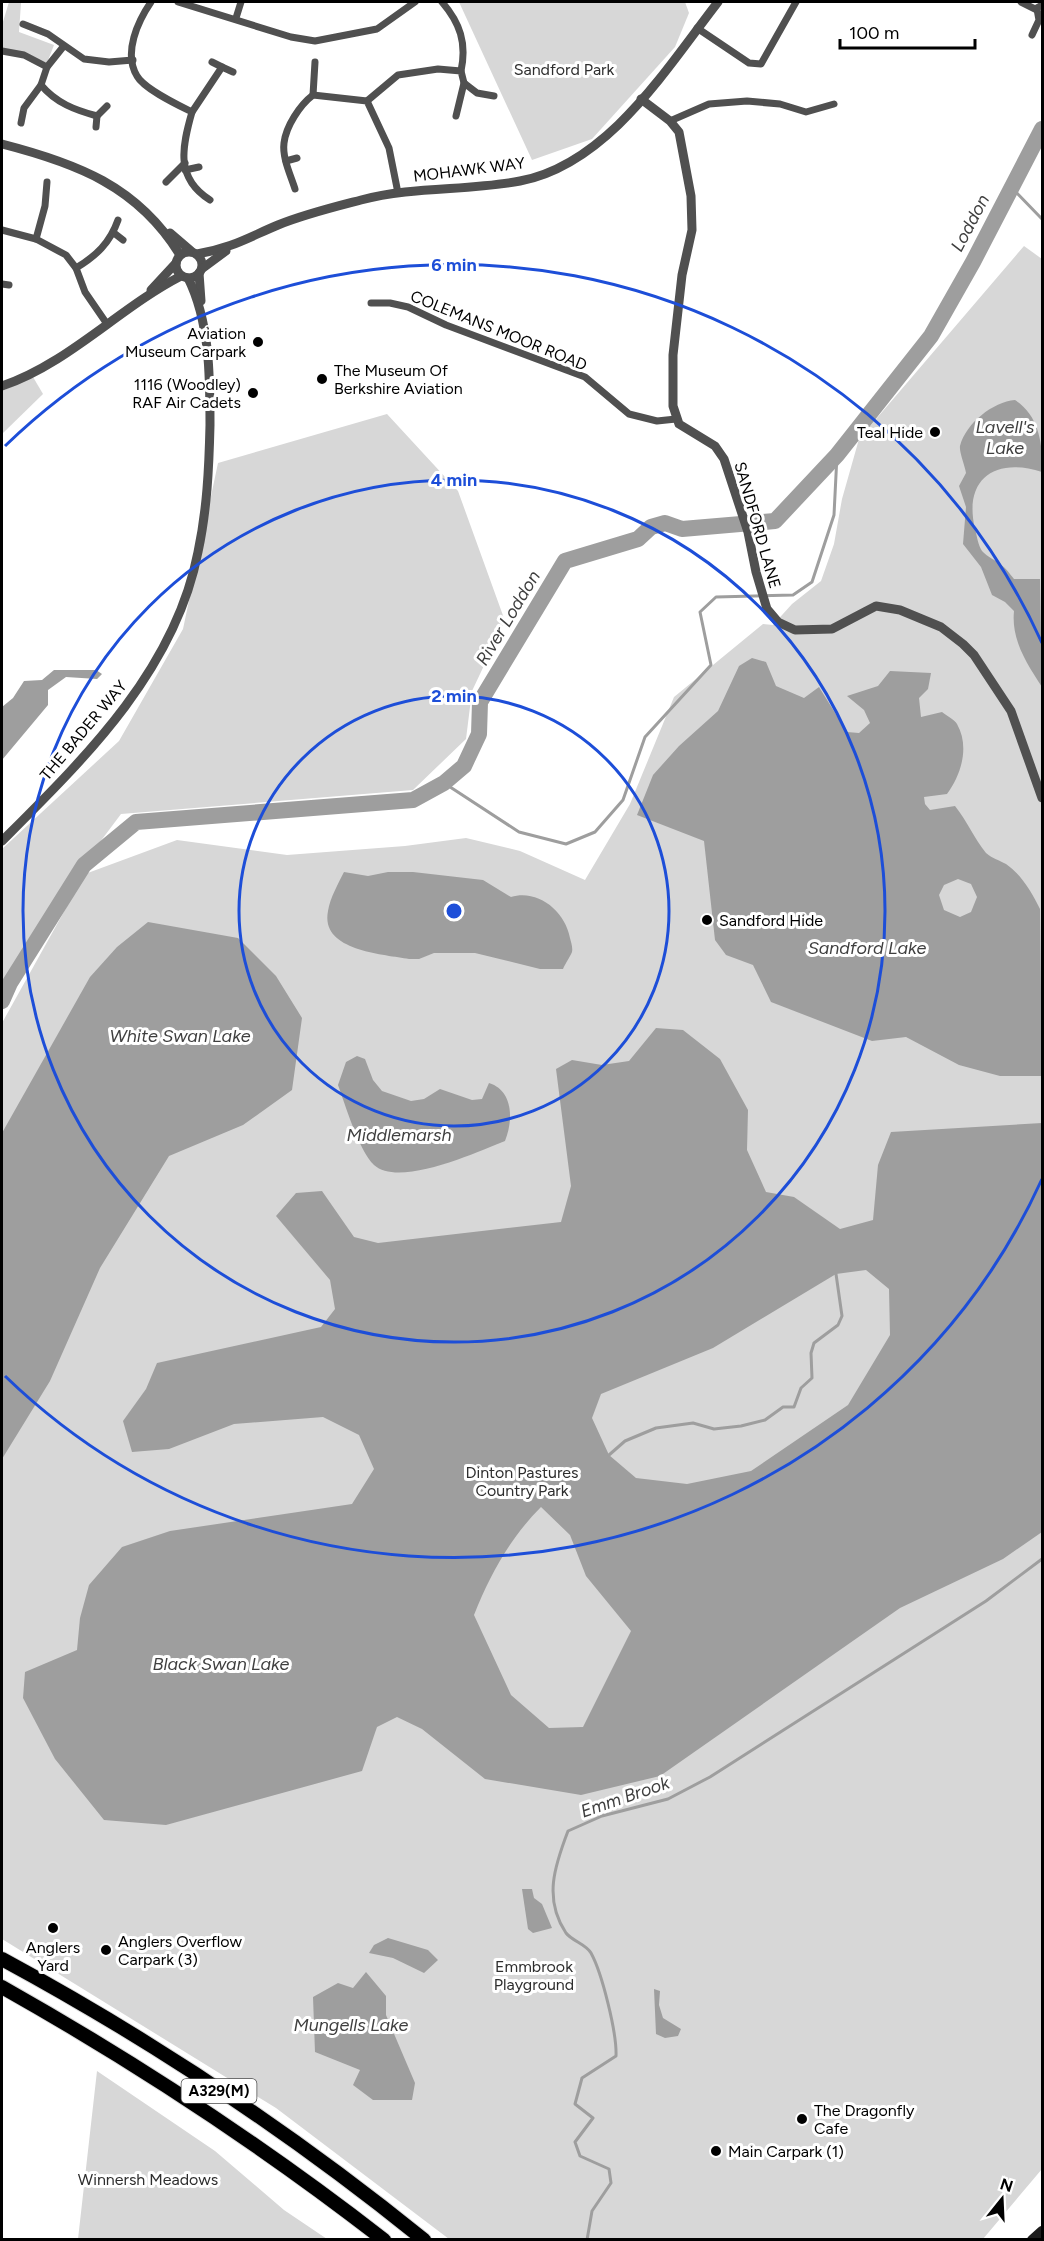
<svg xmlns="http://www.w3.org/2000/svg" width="1044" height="2241" font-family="Figtree,sans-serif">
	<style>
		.green { fill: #d7d7d7 }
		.water { fill: #9e9e9e; fill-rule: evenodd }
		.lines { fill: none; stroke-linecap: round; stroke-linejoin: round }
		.stream { stroke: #9e9e9e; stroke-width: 3 }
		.river { stroke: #9e9e9e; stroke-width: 16 }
		.motorway-casing { stroke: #dbdbdb; stroke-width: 16 }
		.minor { stroke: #505050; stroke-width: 7 }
		.tertiary { stroke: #505050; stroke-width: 9 }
		.secondary { stroke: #1d1d1d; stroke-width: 10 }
		.motorway { stroke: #000; stroke-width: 14 }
		.ring { fill: none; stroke: #1d4ed8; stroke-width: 3 }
		.poi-dot { fill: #000; stroke: #fff; stroke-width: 2 }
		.labels { text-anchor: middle; stroke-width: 6; stroke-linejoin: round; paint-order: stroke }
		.shield { fill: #fff; stroke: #4c4c4c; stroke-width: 1.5 }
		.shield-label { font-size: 15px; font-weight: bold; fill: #000 }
		.park-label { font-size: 16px; fill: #2e2e2e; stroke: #fff }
		.street-label { font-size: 16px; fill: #000; stroke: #fff }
		.poi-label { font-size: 16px; fill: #000; stroke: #fff; text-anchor: start }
		.water-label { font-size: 18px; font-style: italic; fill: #3f3f3f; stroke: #fff }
		.centre { fill: #1d4ed8; stroke: #fff; stroke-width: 3 }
		.ring-label { font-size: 18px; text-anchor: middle; font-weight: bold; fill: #1d4ed8; stroke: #fff; stroke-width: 6; stroke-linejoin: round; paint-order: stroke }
	</style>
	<rect width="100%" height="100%" fill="#fff"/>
	<!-- green -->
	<g class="green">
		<polygon points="9,2 21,3 19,32 54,45 47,63 2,48 2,25"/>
		<polygon points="459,2 685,2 689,13 675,47 592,139 532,160"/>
		<polygon points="1024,246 1042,259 1042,2169 983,2239 449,2239 276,2108 2,1939 2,1023 85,874 177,840 287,855 405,846 466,838 520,851 585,880 630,804 674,697 763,624 773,625 792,604 821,581 834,544 842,499 859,439"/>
		<polygon points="33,377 43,394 2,434 2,391"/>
		<polygon points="387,414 458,491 505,621 472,691 466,739 413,790 121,814 43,918 2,991 2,849 119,741 183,629 218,463"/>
		<polygon points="97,2071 215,2151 284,2210 327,2239 78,2239"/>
	</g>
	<!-- water -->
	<g class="water">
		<path d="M1015 400C1040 416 1043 446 1042 472 996 457 963 478 975 529 977 536 978 545 982 551 987 557 996 560 1001 565 1006 568 1010 574 1014 579H1040L1042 687C1027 664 1011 640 1014 611L1005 602 992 595 981 567 963 544 966 507 959 486 966 473C965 466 959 452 960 446 966 423 993 402 1015 400Z"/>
		<path d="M752 658 766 662 776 686 804 698 819 687 847 732 859 733 870 723 864 710 847 696 878 686 890 671 931 673 928 689 919 698 921 717 942 712C947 716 955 720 957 724 970 747 961 775 947 794L924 797 925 804 930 810 955 806C967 821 974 838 986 853 993 859 999 860 1006 864 1022 875 1032 893 1040 909L1042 1076H1000L959 1065 906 1037 872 1041 771 1002 753 965 726 955 715 940 704 841 637 815 653 775 679 746 718 711 739 666ZM958 879 971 884 977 897 971 912 960 917 944 910 939 895 944 885Z"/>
		<polygon points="54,670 96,670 102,674 97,679 66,677 48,690 48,705 2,760 2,707 13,698 24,681 42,680"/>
		<path d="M344 872 368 876 388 872H413L483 880 511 897C538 889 565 911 570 938 571 942 573 948 572 952 570 957 565 964 563 969H540L475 953H434L419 959H409C383 954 320 951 328 911 330 898 338 884 344 872Z"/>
		<polygon points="148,922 238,938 276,976 302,1018 292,1090 243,1125 169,1156 100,1268 50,1381 2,1459 2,1133 90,977 117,947"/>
		<path d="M656 1028 683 1030 720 1059 748 1110 747 1150 766 1192 794 1197 840 1229 873 1220 878 1165 891 1132 1042 1123V1532L1003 1559 900 1608 660 1776 581 1795 485 1779 422 1729 397 1717 377 1727 362 1771 166 1825 104 1820 55 1759 23 1698 25 1672 77 1650 80 1618 89 1585 122 1547 170 1531 352 1504 374 1469 359 1435 323 1417 234 1424 169 1449 132 1452 123 1421 146 1389 157 1363 321 1327 335 1309 330 1280 276 1216 296 1193 322 1191 354 1237 378 1243 561 1222 571 1186 556 1069 572 1060 602 1065 629 1061ZM866 1270 889 1289 890 1335 848 1405 751 1471 687 1484 636 1478 609 1455 592 1418 601 1394 713 1348 836 1274ZM541 1507 570 1535 586 1576 631 1631 583 1727 549 1728 511 1695 474 1615C490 1575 510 1538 541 1507Z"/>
		<path d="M357 1056 365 1059 373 1080 382 1091 411 1101 424 1099 440 1089 472 1100 482 1099 489 1083C514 1091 513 1121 505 1141 477 1152 399 1188 374 1165 359 1151 345 1104 338 1085L346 1062Z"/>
		<polygon points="522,1889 532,1889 534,1898 542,1904 552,1928 533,1933 528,1929"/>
		<polygon points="388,1938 428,1950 438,1960 424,1973 393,1958 369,1953 374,1945"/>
		<polygon points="366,1972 386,1996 386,2015 415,2083 412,2100 373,2100 353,2085 360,2070 315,2052 313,1997 338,1983 353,1988"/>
		<polygon points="654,1989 660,1991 659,2005 663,2018 681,2029 678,2036 665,2038 656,2034"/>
	</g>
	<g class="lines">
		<!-- stream -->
		<g class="stream">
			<polyline points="1013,189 1042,219"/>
			<polyline points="444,783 519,832 566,844 595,832 623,800 645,737 711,665 700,612 716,597 793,595 812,582 834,515 837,455"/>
			<polyline points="609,1455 625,1441 656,1428 693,1423 714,1429 741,1426 765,1420 783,1407 794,1407 801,1388 812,1378 811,1353 814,1343 838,1325 842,1316 836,1274"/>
			<path d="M587 2240 592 2211 611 2183 609 2169 580 2156 575 2142 593 2118 575 2104 582 2078 616 2056C617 2033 602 1973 591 1953 586 1944 572 1941 566 1933 543 1899 555 1865 568 1831L602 1816 668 1799 710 1777 986 1601 1042 1559"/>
		</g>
		<!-- river -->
		<polyline class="river" points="2,1001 10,983 84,865 136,822 413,800 444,783 464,766 479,734 480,702 565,561 638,539 651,527 665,523 682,529 775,521 837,455 931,336 973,262 1042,129"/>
		<defs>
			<g id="motorway">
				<path d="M2 1959C150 2039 293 2134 424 2240"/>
				<path d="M2 1987C135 2062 263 2146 384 2240"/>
			</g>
		</defs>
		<!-- motorway casing -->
		<use href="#motorway" class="motorway-casing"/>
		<!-- minor -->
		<g class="minor">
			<path d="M151 2C138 21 123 53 137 76 144 89 178 105 192 112 182 147 175 178 210 200"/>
			<polyline points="178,2 291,37 315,41 377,29 415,2"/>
			<path d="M442 2C460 23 467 43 461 71"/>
			<polyline points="1021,2 1035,9 1042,5"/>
			<polyline points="236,18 241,2"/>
			<polyline points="23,24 48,34 84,59 109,62 133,60"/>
			<polyline points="697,28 749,63 761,64 796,2"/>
			<polyline points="1032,35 1039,20 1037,9"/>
			<path d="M63 47 47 67 41 85C56 103 75 110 97 116L107 106"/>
			<polyline points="2,51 24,55 47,67"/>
			<polyline points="212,62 222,67"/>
			<polyline points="313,95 315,62"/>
			<polyline points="367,101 398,75 438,69 461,71 464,83 477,93 494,96"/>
			<polyline points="192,112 222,67 233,72"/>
			<polyline points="456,116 464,83"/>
			<polyline points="670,121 709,104 747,101 780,104 806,112 834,104"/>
			<polyline points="21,123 24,108 41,85"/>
			<polyline points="96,127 97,116"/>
			<polyline points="286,161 297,158"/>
			<polyline points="185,170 199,167"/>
			<polyline points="166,182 185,163"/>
			<path d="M295 189C291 176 282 158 284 143 286 126 300 105 313 95L367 101 389 148 398 193"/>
			<polyline points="2,230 36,239 66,255 76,268 85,292 107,324"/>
			<polyline points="114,233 123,240"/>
			<polyline points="36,239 45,206 47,182"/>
			<path d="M76 268C96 256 110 243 118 220"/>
			<polyline points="2,284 9,285"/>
			<polyline points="371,303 390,303 408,307 446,325 585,377 629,414 657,421 676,419"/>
		</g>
		<!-- tertiary -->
		<g class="tertiary">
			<polyline points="641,99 670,121 679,132 691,196 692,230 682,275 673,355 673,406 679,424 715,446 724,459 748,532 756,572 767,609 778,622 795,630 832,629 876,606 900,610 941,627 963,644 974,655 1011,711 1042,798"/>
			<path d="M2 144C76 163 138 186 180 255"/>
			<polyline points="170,233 191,251"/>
			<circle cx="189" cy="265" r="13"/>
			<path d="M197 254C232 248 247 238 278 225 305 214 334 207 361 200 413 186 468 191 520 181 608 164 666 69 718 2"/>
			<polyline points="203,268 226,251"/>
			<polyline points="199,273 201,301"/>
			<polyline points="151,290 176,263"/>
			<path d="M2 386C69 363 119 308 181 276"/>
			<path d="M2 841C84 759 175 671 198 552 207 510 209 468 210 425 210 377 210 322 188 278"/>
		</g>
		<!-- secondary -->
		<polyline class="secondary" points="1032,2240 1042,2231"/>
		<!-- motorway -->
		<use href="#motorway" class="motorway"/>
	</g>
	<!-- distance rings -->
	<g class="ring">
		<circle cx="454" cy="911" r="215"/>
		<circle cx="454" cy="911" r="431"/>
		<path d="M1042 1179A646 646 0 0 1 5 1376M5 446A646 646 0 0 1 1042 643"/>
	</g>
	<!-- markers -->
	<g class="poi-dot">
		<circle cx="258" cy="342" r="6"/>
		<circle cx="322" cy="379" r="6"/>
		<circle cx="253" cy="393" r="6"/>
		<circle cx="935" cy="432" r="6"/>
		<circle cx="707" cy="920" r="6"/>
		<circle cx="53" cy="1928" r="6"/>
		<circle cx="106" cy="1950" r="6"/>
		<circle cx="802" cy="2119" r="6"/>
		<circle cx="716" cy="2151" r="6"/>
	</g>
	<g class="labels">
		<!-- shield labels -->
		<rect class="shield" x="181.5" y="2079" width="75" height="24" rx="4.5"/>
		<g class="shield-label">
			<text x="219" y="2096">A329(M)</text>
		</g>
		<!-- park labels -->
		<g class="park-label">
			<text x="564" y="75">Sandford Park</text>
			<text x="522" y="1478">Dinton Pastures<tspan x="522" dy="18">Country Park</tspan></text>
			<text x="534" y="1972">Emmbrook<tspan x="534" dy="18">Playground</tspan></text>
			<text x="148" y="2185">Winnersh Meadows</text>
		</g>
		<!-- street labels -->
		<g class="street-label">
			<text transform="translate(469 169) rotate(-7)" y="6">MOHAWK WAY</text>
			<text transform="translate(499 330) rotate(22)" y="6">COLEMANS MOOR ROAD</text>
			<text transform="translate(758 525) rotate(74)" y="6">SANDFORD LANE</text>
			<text transform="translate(83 730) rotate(-50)" y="6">THE BADER WAY</text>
		</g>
		<!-- poi labels -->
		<g class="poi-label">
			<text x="246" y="339" text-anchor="end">Aviation<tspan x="246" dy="18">Museum Carpark</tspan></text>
			<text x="334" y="376">The Museum Of<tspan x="334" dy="18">Berkshire Aviation</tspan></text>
			<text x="241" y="390" text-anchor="end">1116 (Woodley)<tspan x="241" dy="18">RAF Air Cadets</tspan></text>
			<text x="923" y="438" text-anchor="end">Teal Hide</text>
			<text x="719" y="926">Sandford Hide</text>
			<text x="118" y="1947">Anglers Overflow<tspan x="118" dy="18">Carpark (3)</tspan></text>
			<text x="53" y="1953" text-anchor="middle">Anglers<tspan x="53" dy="18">Yard</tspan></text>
			<text x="814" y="2116">The Dragonfly<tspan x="814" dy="18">Cafe</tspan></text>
			<text x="728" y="2157">Main Carpark (1)</text>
		</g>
		<!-- water labels -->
		<g class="water-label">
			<text transform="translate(970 223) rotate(-62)" y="6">Loddon</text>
			<text x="1005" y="433">Lavell's<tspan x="1005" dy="21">Lake</tspan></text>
			<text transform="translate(508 618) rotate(-59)" y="6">River Loddon</text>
			<text x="867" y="954">Sandford Lake</text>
			<text x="180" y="1042">White Swan Lake</text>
			<text x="399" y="1141">Middlemarsh</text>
			<text x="221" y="1670">Black Swan Lake</text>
			<text transform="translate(625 1797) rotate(-19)" y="6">Emm Brook</text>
			<text x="351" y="2031">Mungells Lake</text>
		</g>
	</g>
	<circle cx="454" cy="911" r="9" class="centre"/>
	<g class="ring-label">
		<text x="454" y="271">6 min</text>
		<text x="454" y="486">4 min</text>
		<text x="454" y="702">2 min</text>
	</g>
	<!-- border -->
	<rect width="1044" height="2241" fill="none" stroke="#000000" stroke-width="6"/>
	<!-- north arrow -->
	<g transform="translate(1002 2199) rotate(18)" stroke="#ffffff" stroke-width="4.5" paint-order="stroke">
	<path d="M0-4.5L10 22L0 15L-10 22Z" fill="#000000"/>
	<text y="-9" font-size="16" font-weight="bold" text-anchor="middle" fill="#000000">N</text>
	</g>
	<!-- scale -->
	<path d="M840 39v9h135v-9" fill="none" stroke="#000000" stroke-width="3"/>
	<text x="849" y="39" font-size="18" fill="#000000" stroke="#ffffff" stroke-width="4.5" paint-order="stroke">100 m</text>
</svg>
